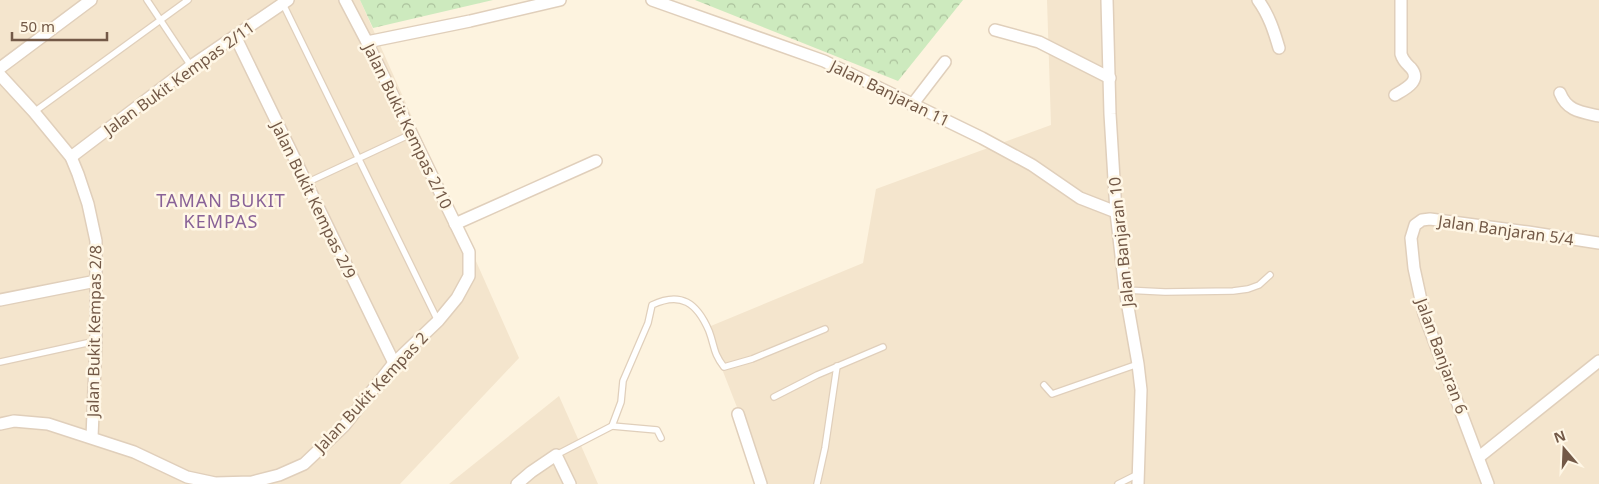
<svg xmlns="http://www.w3.org/2000/svg" width="1599" height="484" font-family="'Noto Sans',sans-serif">
	<style>
		.residential { fill: #f4e5cd }
		.forest { fill: url(#forest-crowns) }
		.lines { fill: none; stroke-linecap: round; stroke-linejoin: round }
		.lane-casing { stroke: #e0cfbb; stroke-width: 8 }
		.street-casing { stroke: #e0cfbb; stroke-width: 14 }
		.lane { stroke: #fff; stroke-width: 5.5 }
		.street { stroke: #fff; stroke-width: 11 }
		.labels { text-anchor: middle; stroke-width: 5; stroke-linejoin: round; paint-order: stroke }
		.street-label { font-size: 16px; fill: #735947; stroke: #fff7e6 }
		.neighbourhood-label { font-size: 18px; letter-spacing: 1px; fill: #896297; stroke: #fff7e6 }
	</style>
	<defs>
		<pattern id="forest-crowns" width="20" height="18" patternUnits="userSpaceOnUse" patternTransform="scale(1.25)"><rect width="20" height="18" fill="#cdeabe"/><path d="M2 6a3 3 0 1 1 6 0M12 15a3 3 0 1 1 6 0" fill="none" stroke="#abc19c"/></pattern>
	</defs>
	<rect width="100%" height="100%" fill="#fdf3df"/>
	<!-- residential -->
	<g class="residential">
		<polygon points="0,0 360,0 519,358 400,484 0,484"/>
		<polygon points="1047,0 1599,0 1599,484 767,484 706,328 863,263 876,189 1051,125"/>
		<polygon points="559,396 598,484 449,484"/>
	</g>
	<!-- forest -->
	<g class="forest">
		<polygon points="360,0 493,0 373,28"/>
		<polygon points="695,0 963,0 898,81"/>
	</g>
	<g class="lines">
		<defs>
			<g id="lane">
				<polyline points="147,0 191,66"/>
				<polyline points="283,4 438,321"/>
				<polyline points="34,112 188,0"/>
				<polyline points="306,183 411,134"/>
				<polyline points="1125,290 1165,292 1233,291 1248,289 1259,285 1270,275"/>
				<polyline points="0,362 96,341"/>
				<polyline points="1044,385 1052,394 1138,364"/>
				<polyline points="774,397 817,375 883,347"/>
				<polyline points="612,426 657,430 661,438"/>
				<path d="M556 455 612 426 621 402 623 381 648 323 652 305C681 291 697 303 709 331 715 347 713 353 724 367L752 359 825 329"/>
				<polyline points="817,484 825,448 837,366"/>
				<polyline points="1118,484 1138,474"/>
			</g>
			<g id="street">
				<polyline points="652,0 824,61 982,138 1032,165 1080,198 1116,212"/>
				<polyline points="1107,0 1110,114 1116,212 1125,290 1138,364 1141,390 1138,484"/>
				<path d="M1258 0C1269 15 1274 31 1279 48"/>
				<polyline points="995,30 1039,42 1110,78"/>
				<polyline points="235,36 394,363"/>
				<polyline points="367,42 470,21 560,0"/>
				<polyline points="0,68 91,0"/>
				<polyline points="0,75 34,112 71,157 78,174 88,204 96,241 96,341 92,437"/>
				<path d="M1560 93C1567 111 1581 112 1599 116"/>
				<path d="M1395 95C1405 89 1422 81 1411 68 1406 63 1403 61 1401 54V0"/>
				<polyline points="912,105 945,62"/>
				<polyline points="71,157 191,66 288,0"/>
				<polyline points="455,224 596,161"/>
				<polyline points="0,300 96,281"/>
				<polyline points="738,414 761,484"/>
				<polyline points="0,424 14,421 48,424 134,452 187,477 215,483 252,482 279,475 304,464 344,426 394,363 438,321 457,298 469,276 469,252 367,42 345,0"/>
				<polyline points="1479,457 1599,361"/>
				<polyline points="517,484 531,472 556,455 570,484"/>
				<polyline points="1488,484 1424,314 1414,268 1411,238 1415,225 1422,220 1430,219 1528,232 1599,243"/>
			</g>
		</defs>
		<!-- lane casing -->
		<use href="#lane" class="lane-casing"/>
		<!-- street casing -->
		<use href="#street" class="street-casing"/>
		<!-- lane -->
		<use href="#lane" class="lane"/>
		<!-- street -->
		<use href="#street" class="street"/>
	</g>
	<g class="labels">
		<!-- street labels -->
		<g class="street-label">
			<text transform="translate(179 78) rotate(-36)" y="6">Jalan Bukit Kempas 2/11</text>
			<text transform="translate(890 93) rotate(26)" y="6">Jalan Banjaran 11</text>
			<text transform="translate(408 126) rotate(64)" y="6">Jalan Bukit Kempas 2/10</text>
			<text transform="translate(314 200) rotate(64)" y="6">Jalan Bukit Kempas 2/9</text>
			<text transform="translate(1506 230) rotate(8)" y="6">Jalan Banjaran 5/4</text>
			<text transform="translate(1121 242) rotate(-96)" y="6">Jalan Banjaran 10</text>
			<text transform="translate(94 331) rotate(-89)" y="6">Jalan Bukit Kempas 2/8</text>
			<text transform="translate(1442 356) rotate(70)" y="6">Jalan Banjaran 6</text>
			<text transform="translate(371 392) rotate(-47)" y="6">Jalan Bukit Kempas 2</text>
		</g>
		<!-- neighbourhood labels -->
		<g class="neighbourhood-label">
			<text x="221" y="207">TAMAN BUKIT<tspan x="221" dy="21">KEMPAS</tspan></text>
		</g>
	</g>
	<!-- north arrow -->
	<g transform="translate(1564 449) rotate(341)" stroke="#fff7e6" stroke-width="4" paint-order="stroke">
	<path d="M0-4L9 19L0 12L-9 19Z" fill="#735947"/>
	<text y="-8" font-size="14" font-weight="bold" text-anchor="middle" fill="#735947">N</text>
	</g>
	<!-- scale -->
	<path d="M12 32v8h95v-8" fill="none" stroke="#735947" stroke-width="2.5"/>
	<text x="20" y="32" font-size="15" fill="#735947" stroke="#fff7e6" stroke-width="4" paint-order="stroke">50 m</text>
</svg>
